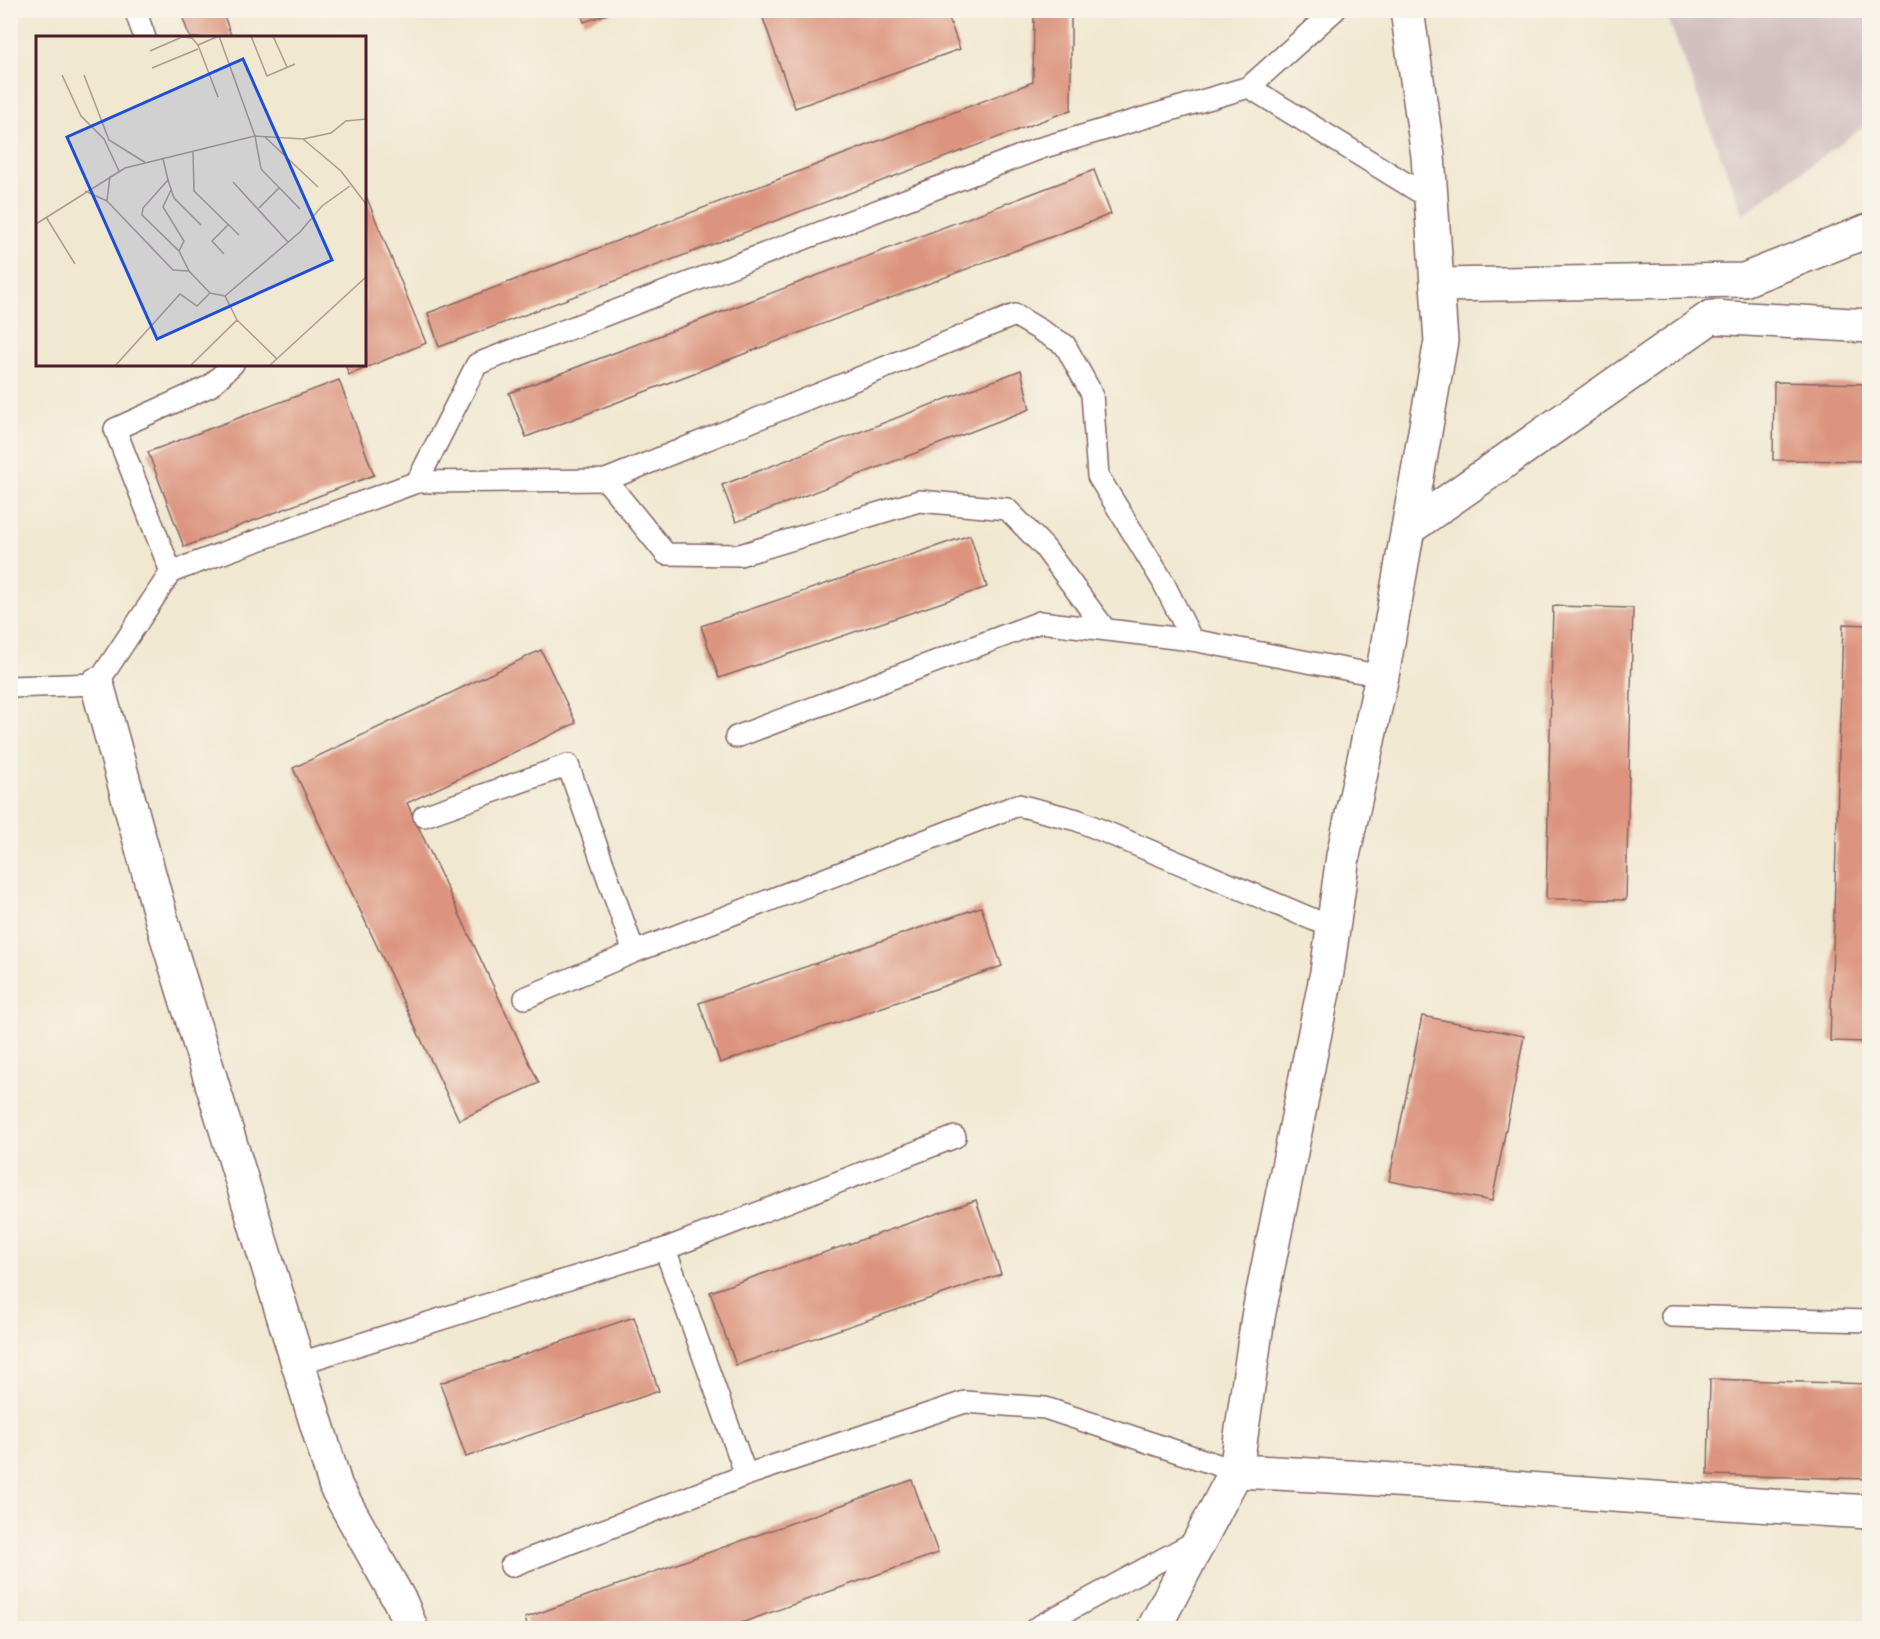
<svg xmlns="http://www.w3.org/2000/svg" width="1880" height="1639" font-family="Alegreya,serif">
	<style>
		.industrial { fill: #d2bfc0 }
		.building { fill: #dc947e }
		.lines { fill: none; stroke-linecap: round; stroke-linejoin: round }
		.lane-casing { stroke: #846565; stroke-width: 24 }
		.street-casing { stroke: #846565; stroke-width: 36 }
		.lane { stroke: #fff; stroke-width: 21 }
		.street { stroke: #fff; stroke-width: 33 }
		.inset-road { fill: none; stroke: #ae988f; stroke-width: 1.5 }
		.view { fill: #1d4ed8; fill-opacity: 0.15; stroke: #1d4ed8; stroke-width: 3 }
		.inset-edge { fill: none; stroke: #4a1f2b; stroke-width: 3 }
	</style>
	<rect width="100%" height="100%" fill="#f7f3e8"/>
	<filter id="ink" filterUnits="userSpaceOnUse"><feTurbulence type="fractalNoise" baseFrequency=".0167" numOctaves="2"/><feDisplacementMap in="SourceGraphic" scale="12" xChannelSelector="R" yChannelSelector="G"/><feConvolveMatrix kernelMatrix="1 2 1 2 8 2 1 2 1" color-interpolation-filters="sRGB"/></filter>
	<filter id="wash" filterUnits="userSpaceOnUse"><feTurbulence type="fractalNoise" baseFrequency=".008" numOctaves="4" result="noise"/><feDisplacementMap in="SourceGraphic" scale="24" xChannelSelector="R" yChannelSelector="G"/><feGaussianBlur stdDeviation="1.35" result="paint"/><feColorMatrix in="noise" values="0 0 0 0 0 0 0 0 0 0 0 0 0 0 0 0 0 1.4 0 .05"/><feComposite in="paint" operator="in"/></filter>
	<g filter="url(#wash)">
		<rect width="100%" height="100%" fill="#f1e8d1"/>
		<!-- industrial -->
		<polygon class="industrial" points="1665,11 1869,11 1869,123 1743,214"/>
		<g id="blocks">
			<!-- building -->
			<g class="building">
				<polygon points="180,10 222,10 232,38 190,38"/>
				<polygon points="580,10 616,10 616,11 584,22"/>
				<polygon points="760,10 872,10 874,16 890,10 946,10 960,49 795,108"/>
				<polygon points="1034,10 1071,10 1071,110 439,347 428,313 1033,82"/>
				<polygon points="1094,170 1111,214 526,437 509,393"/>
				<polygon points="364,191 426,343 349,375 345,364 364,364"/>
				<polygon points="1021,370 1030,409 736,522 722,485"/>
				<polygon points="339,380 374,475 184,547 148,452"/>
				<polygon points="1774,382 1870,384 1870,461 1773,460"/>
				<polygon points="970,535 987,587 719,678 701,626"/>
				<polygon points="1553,606 1633,608 1626,900 1546,899"/>
				<polygon points="1843,624 1870,625 1870,1042 1830,1041"/>
				<polygon points="541,650 576,723 407,803 539,1083 459,1120 293,768"/>
				<polygon points="981,907 1002,966 720,1063 699,1003"/>
				<polygon points="1422,1016 1524,1036 1492,1201 1389,1181"/>
				<polygon points="976,1200 1001,1274 736,1365 710,1292"/>
				<polygon points="634,1317 659,1391 466,1457 440,1383"/>
				<polygon points="1710,1379 1870,1384 1870,1479 1708,1475"/>
				<polygon points="912,1480 938,1553 727,1628 528,1628 525,1618"/>
			</g>
		</g>
	</g>
	<g filter="url(#ink)">
		<use href="#blocks" fill-opacity="0" stroke="#846565" stroke-width="1.5"/>
		<g class="lines">
			<defs>
				<g id="lane">
					<polyline points="135,10 145,38"/>
					<polyline points="1249,87 1335,10"/>
					<polyline points="606,480 666,554 740,555 919,501 1007,509 1044,547 1105,629"/>
					<polyline points="417,482 477,364 1041,148 1249,87 1431,199"/>
					<polyline points="171,572 417,482 606,480 1015,315 1065,345 1092,394 1098,476 1162,580 1192,640 1382,676"/>
					<polyline points="10,687 97,684 171,572 115,429 210,386 233,364"/>
					<polyline points="736,737 1040,622 1192,640"/>
					<polyline points="424,816 568,765 634,952"/>
					<polyline points="525,998 634,952 1018,805 1077,820 1331,927"/>
					<polyline points="665,1249 746,1475"/>
					<polyline points="1672,1316 1870,1321"/>
					<polyline points="300,1363 665,1249 955,1137"/>
					<polyline points="511,1566 746,1475 965,1402 1045,1408 1236,1471"/>
					<polyline points="1036,1628 1198,1540"/>
				</g>
				<g id="street">
					<path d="M1407 10 1428 156 1441 341 1382 676 1343 856 1327 972 1258 1317 1236 1471C1448 1481 1658 1500 1870 1512"/>
					<polyline points="1437,285 1744,280 1870,230"/>
					<polyline points="1408,529 1711,317 1870,326"/>
					<polyline points="97,684 162,921 336,1487 401,1603 411,1628"/>
					<polyline points="1154,1628 1236,1471"/>
				</g>
			</defs>
			<!-- lane casing -->
			<use href="#lane" class="lane-casing"/>
			<!-- street casing -->
			<use href="#street" class="street-casing"/>
			<!-- lane -->
			<use href="#lane" class="lane"/>
			<!-- street -->
			<use href="#street" class="street"/>
		</g>
	</g>
	<!-- overview -->
	<g transform="translate(36 36)">
		<rect width="330" height="330" fill="#f1e8d1"/>
		<path class="inset-road" d="M215 0 231 40 259 28M237 0 251 31M114 15 146 1 156 2 162 9M116 32 162 13M26 39 45 80 68 103 83 135M48 39 73 104 110 127M182 61 162 9 183 0M229 101 282 151M267 103 305 135 330 168M157 116 158 155 203 199M127 123 132 144 107 172 106 179 143 215 153 235 174 257M74 140 71 165 137 234 153 235M132 144 138 162 165 189M197 146 252 206M135 154 127 171 148 205 143 215M49 155 71 165M223 172 243 152M264 173 225 133 219 100 267 103 295 97 310 85 330 83M10 181 39 228M0 188 89 132 219 100 183 0M188 218 176 205 192 189M189 260 264 196 286 170 314 150M201 284 241 323M79 330 144 258 161 270 174 257 189 260 201 284 154 330M233 330 330 241"/>
		<path class="view" d="M207 23 296 224 121 303 31 101Z"/>
		<rect width="330" height="330" class="inset-edge"/>
	</g>
	<!-- margin -->
	<rect width="1880" height="1639" fill="none" stroke="#f7f3e8" stroke-width="36"/>
</svg>
